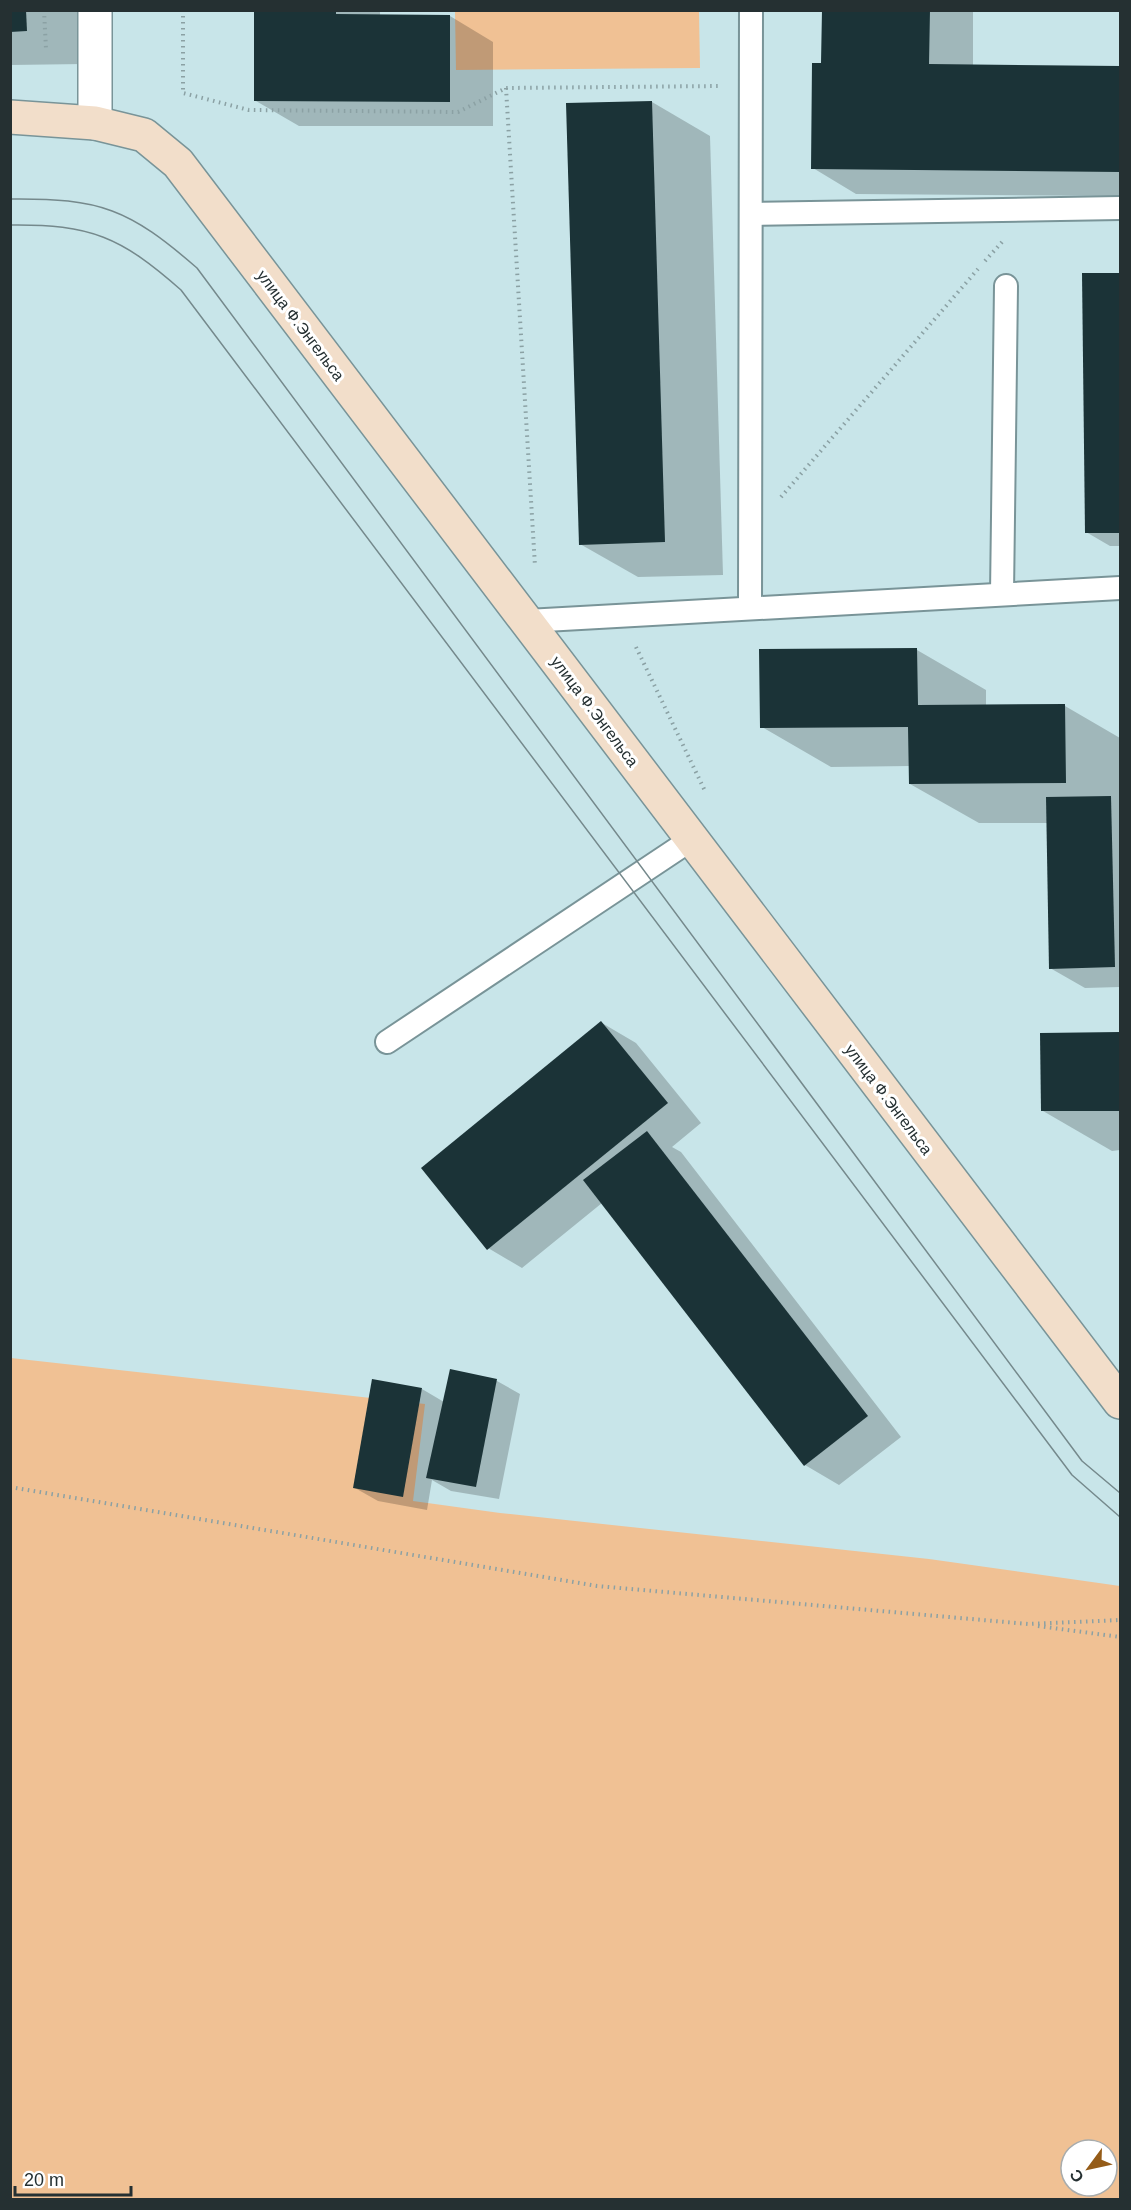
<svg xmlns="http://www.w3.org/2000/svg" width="1131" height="2210" font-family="Arial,sans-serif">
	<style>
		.green { fill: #f0c194; fill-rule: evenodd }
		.shadow { fill: #0003 }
		.building { fill: #1b3337 }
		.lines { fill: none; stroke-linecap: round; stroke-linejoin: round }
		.lane-casing { stroke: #799498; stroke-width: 26 }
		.street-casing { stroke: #799498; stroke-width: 36 }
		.secondary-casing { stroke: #799498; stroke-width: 36 }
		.path { stroke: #8ba1a4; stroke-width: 4; stroke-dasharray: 1.5 4.5; stroke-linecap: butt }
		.lane { stroke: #fff; stroke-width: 22 }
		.street { stroke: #fff; stroke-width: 33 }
		.secondary { stroke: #f2deca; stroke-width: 33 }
		.tram { stroke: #75898c; stroke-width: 1.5 }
		.labels { text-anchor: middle; stroke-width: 6; stroke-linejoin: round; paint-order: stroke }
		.street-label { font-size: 16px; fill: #253032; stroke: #fff }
	</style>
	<rect width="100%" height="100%" fill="#c8e5e9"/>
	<!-- green -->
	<g class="green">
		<polygon points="455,11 699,11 700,68 456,70"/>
		<path d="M11 1358 425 1404 413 1501 500 1513 929 1559 1120 1586V2199L11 2200ZM1071 2150H1107V2186H1071Z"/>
	</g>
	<!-- shadow -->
	<g class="shadow">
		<polygon points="10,10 83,10 84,64 10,65"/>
		<polygon points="256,10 380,10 380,16 450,16 493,42 493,126 299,126 256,101"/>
		<polygon points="823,10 973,10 973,66 1120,67 1120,196 856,194 813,168 823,65"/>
		<polygon points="652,102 710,136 723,575 638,577 580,544"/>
		<polygon points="1120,274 1120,546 1110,546 1086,532 1083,275"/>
		<polygon points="917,650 986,690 986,706 1065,706 1120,738 1120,987 1085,988 1050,968 1048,823 979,823 910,784 910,766 831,767 762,727"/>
		<polygon points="602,1023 636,1043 701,1123 672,1147 681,1152 901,1437 839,1485 805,1465 602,1203 522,1268 488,1248"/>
		<polygon points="1120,1033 1120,1150 1112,1151 1043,1111 1042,1034"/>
		<polygon points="451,1371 497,1381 520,1394 499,1499 451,1491 432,1480 427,1510 378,1501 355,1488 422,1389 444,1402"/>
	</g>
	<!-- building -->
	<g class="building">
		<polygon points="10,10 26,10 27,31 10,32"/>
		<polygon points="254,10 336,10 336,14 450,15 450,102 254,101"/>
		<polygon points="822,10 930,10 929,64 1120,66 1120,172 811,169 812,63 821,63"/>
		<polygon points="652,101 665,542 579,545 566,103"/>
		<polygon points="1082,273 1120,273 1120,533 1085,533"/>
		<polygon points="917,648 918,705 1065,704 1066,783 909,784 908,727 760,728 759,649"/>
		<polygon points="1111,796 1115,967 1049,969 1046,797"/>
		<polygon points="601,1021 668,1103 487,1250 421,1168"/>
		<polygon points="1120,1032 1120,1111 1041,1111 1040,1033"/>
		<polygon points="647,1131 868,1416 804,1466 583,1180"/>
		<polygon points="450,1369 497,1379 476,1487 426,1478"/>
		<polygon points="372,1379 422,1388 403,1497 353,1488"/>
	</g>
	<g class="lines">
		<defs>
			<g id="lane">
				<polyline points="752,214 1120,208"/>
				<polyline points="1002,594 1006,286"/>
				<polyline points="750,607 751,10"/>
				<polyline points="527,621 1120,588"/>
				<polyline points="387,1042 692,839"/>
			</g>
			<polyline id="street" points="95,123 95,10"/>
			<polyline id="secondary" points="10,117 95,123 144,135 178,163 1120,1402"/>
		</defs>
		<!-- lane casing -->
		<use href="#lane" class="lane-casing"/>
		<!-- street casing -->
		<use href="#street" class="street-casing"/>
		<!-- secondary casing -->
		<use href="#secondary" class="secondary-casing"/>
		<!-- path -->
		<g class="path">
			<polyline points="44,10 46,49"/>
			<polyline points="183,10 183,93 249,110 458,112 506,88 719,86"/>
			<polyline points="506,88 535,566"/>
			<polyline points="985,261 1002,242"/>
			<polyline points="781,497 978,269"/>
			<polyline points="636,647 705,791"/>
			<polyline points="10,1487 597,1586 1028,1624 1120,1620"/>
			<polyline points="1038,1626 1120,1637"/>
		</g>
		<!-- lane -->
		<use href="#lane" class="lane"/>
		<!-- street -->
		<use href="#street" class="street"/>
		<!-- secondary -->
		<use href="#secondary" class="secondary"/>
		<!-- tram -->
		<g class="tram">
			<path d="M10 199C101 198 129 209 197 268L1082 1461 1120 1493"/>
			<path d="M10 225C91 224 121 237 181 290L1072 1475 1120 1517"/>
		</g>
	</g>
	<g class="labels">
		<!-- street labels -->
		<g class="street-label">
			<text transform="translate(301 325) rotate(53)" y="6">улица Ф.Энгельса</text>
			<text transform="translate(595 711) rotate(53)" y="6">улица Ф.Энгельса</text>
			<text transform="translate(889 1099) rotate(53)" y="6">улица Ф.Энгельса</text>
		</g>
	</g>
	<!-- border -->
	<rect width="1131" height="2210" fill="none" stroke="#253032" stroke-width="24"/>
	<!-- north arrow -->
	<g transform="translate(1089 2168) rotate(237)"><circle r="28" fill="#ffffff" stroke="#a8acad" stroke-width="1.5"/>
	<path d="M0-4.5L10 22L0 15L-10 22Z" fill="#955c18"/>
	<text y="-9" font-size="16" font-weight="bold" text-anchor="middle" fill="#253032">С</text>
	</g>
	<!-- scale -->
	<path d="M15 2186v9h116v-9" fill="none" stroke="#253032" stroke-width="3"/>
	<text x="24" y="2186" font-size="18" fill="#253032" stroke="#ffffff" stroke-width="4.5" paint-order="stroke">20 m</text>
</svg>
